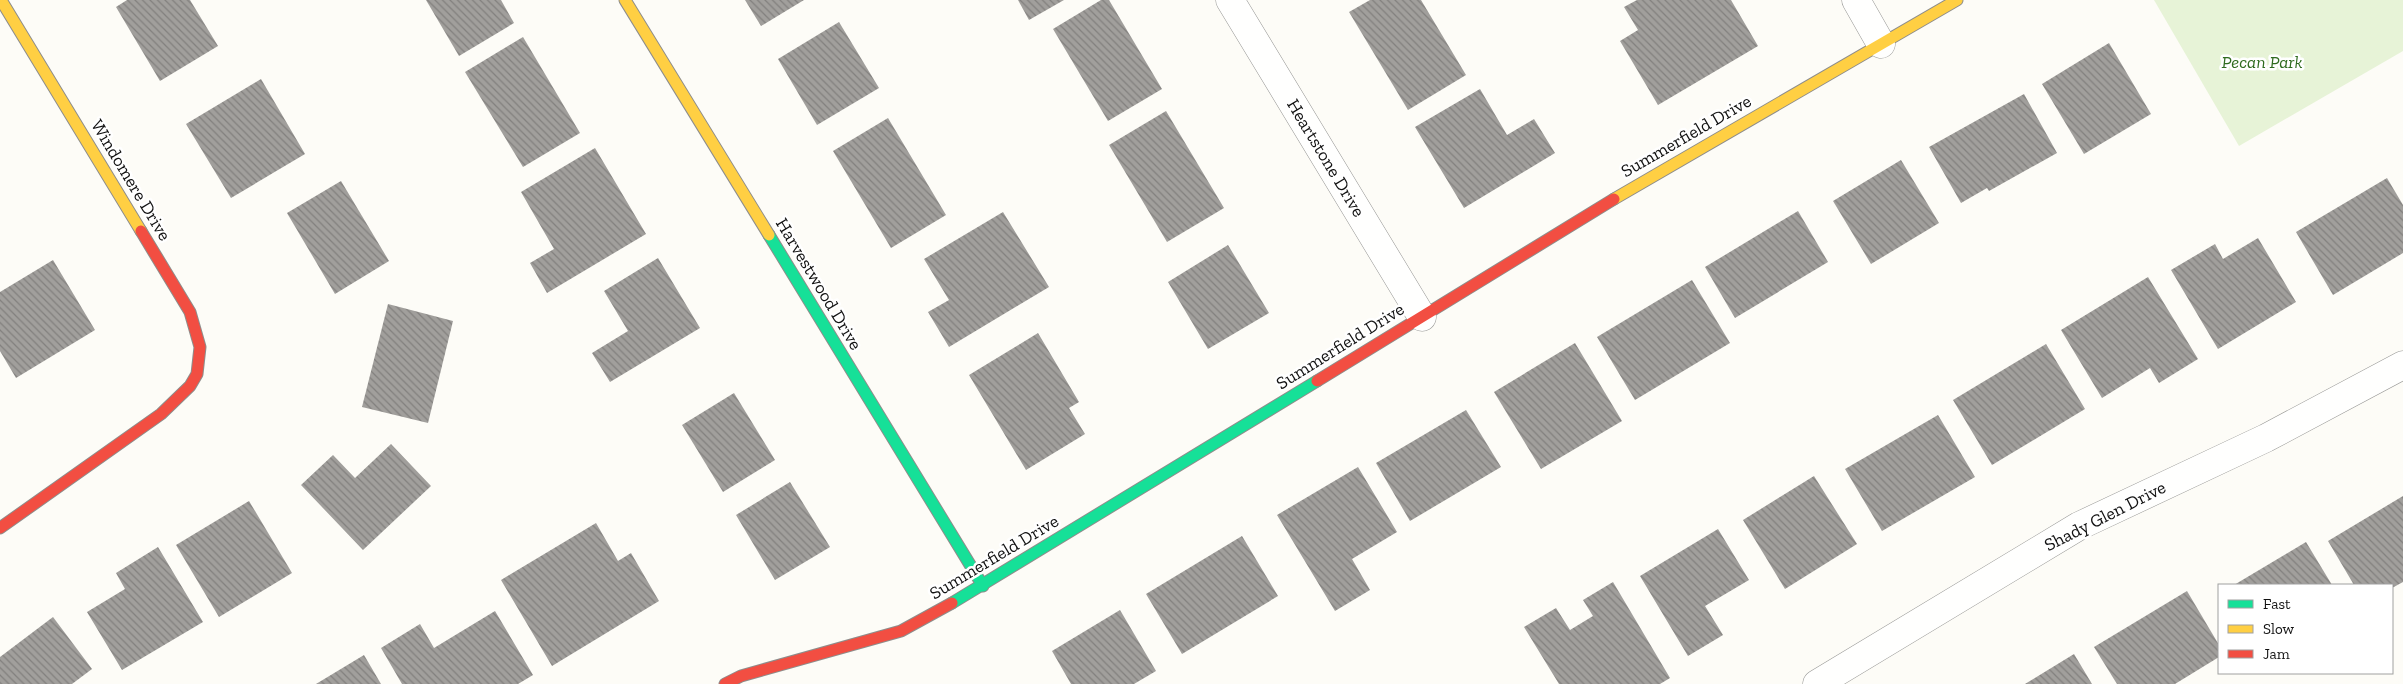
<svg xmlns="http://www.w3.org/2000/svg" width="2403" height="684" font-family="'Zilla Slab',serif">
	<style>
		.grass { fill: #e7f3d7 }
		.building { fill: url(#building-back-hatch) }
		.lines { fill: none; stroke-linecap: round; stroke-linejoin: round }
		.street-casing { stroke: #979795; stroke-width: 29 }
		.fast-casing { stroke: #8e8d8b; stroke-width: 13 }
		.slow-casing { stroke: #8e8d8b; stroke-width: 13 }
		.jam-casing { stroke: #8e8d8b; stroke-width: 13 }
		.street { stroke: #fffffe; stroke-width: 28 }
		.fast { stroke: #16e098; stroke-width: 11 }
		.slow { stroke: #ffcf43; stroke-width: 11 }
		.jam { stroke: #f24e42; stroke-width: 11 }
		.labels { text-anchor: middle; stroke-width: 5; stroke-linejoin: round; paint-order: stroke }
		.park-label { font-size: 18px; font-style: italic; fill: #2f6b1f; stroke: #fff }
		.street-label { font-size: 18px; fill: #111; stroke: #fff }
	</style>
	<defs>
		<pattern id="building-back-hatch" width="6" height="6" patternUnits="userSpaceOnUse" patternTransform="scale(1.25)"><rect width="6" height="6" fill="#a19f9c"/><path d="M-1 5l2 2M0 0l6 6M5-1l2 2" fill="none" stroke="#82807e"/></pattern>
	</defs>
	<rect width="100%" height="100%" fill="#fdfcf7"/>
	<!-- grass -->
	<polygon class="grass" points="2154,0 2403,0 2403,51 2239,146"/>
	<!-- building -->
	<g class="building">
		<polygon points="127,0 190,0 218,46 160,81 116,7"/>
		<polygon points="426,0 501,0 514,23 459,56"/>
		<polygon points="745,0 804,0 761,26"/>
		<polygon points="1018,0 1064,0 1029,20"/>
		<polygon points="1101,0 1109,0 1162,89 1108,121 1053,29"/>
		<polygon points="1370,0 1421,0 1466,75 1408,110 1349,12"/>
		<polygon points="1637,0 1731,0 1758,46 1658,105 1620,41 1638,30 1624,7"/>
		<polygon points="839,22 879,88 817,125 778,59"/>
		<polygon points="523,37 580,133 523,167 465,72"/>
		<polygon points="2109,43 2151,114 2084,154 2042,84"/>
		<polygon points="261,79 305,154 231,198 186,124"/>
		<polygon points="1480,89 1507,135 1534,119 1555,153 1464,208 1415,127"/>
		<polygon points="2024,94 2057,153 1989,191 1987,188 1961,203 1929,147"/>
		<polygon points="1166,111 1224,208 1167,242 1109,145"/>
		<polygon points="888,118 946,215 891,248 833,151"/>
		<polygon points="595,148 646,234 547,293 530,263 554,249 521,192"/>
		<polygon points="1901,160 1939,223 1871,264 1833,201"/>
		<polygon points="2387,178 2403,205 2403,253 2333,295 2296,232"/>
		<polygon points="341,181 389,261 335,294 287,213"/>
		<polygon points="1798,211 1828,262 1735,318 1705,267"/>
		<polygon points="1003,212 1049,287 949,347 928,312 949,300 924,259"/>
		<polygon points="2258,238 2296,302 2218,349 2171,270 2215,244 2223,259"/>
		<polygon points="1228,245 1269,313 1208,349 1168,282"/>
		<polygon points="658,258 700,328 610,382 592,353 628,331 604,291"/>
		<polygon points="53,260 95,330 16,378 0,351 0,292"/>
		<polygon points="2148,277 2198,359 2159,383 2150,368 2102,398 2061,330"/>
		<polygon points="1692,280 1730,343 1635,400 1597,337"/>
		<polygon points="388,304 453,321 428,423 362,407"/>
		<polygon points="1038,333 1079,402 1069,408 1085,434 1026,470 969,375"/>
		<polygon points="1575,343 1622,421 1541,469 1494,392"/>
		<polygon points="2046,344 2085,409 1992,465 1953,400"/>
		<polygon points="734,393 775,460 723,492 682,425"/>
		<polygon points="1466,410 1501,467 1410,521 1376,463"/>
		<polygon points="1938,415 1975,477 1882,531 1845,469"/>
		<polygon points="391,444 431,486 363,550 301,485 333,455 355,478"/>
		<polygon points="1358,467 1397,532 1352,559 1370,590 1335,611 1277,515"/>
		<polygon points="1814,476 1857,544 1785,589 1743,520"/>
		<polygon points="790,482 830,547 775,580 736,515"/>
		<polygon points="2403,496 2403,582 2392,588 2392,585 2354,585 2328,541"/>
		<polygon points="249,501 292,573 219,617 176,545"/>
		<polygon points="596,523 618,561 631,553 659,601 552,666 501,580"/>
		<polygon points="1718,529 1749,580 1705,606 1723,635 1688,656 1640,576"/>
		<polygon points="1242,536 1278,596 1182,654 1146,594"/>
		<polygon points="2306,542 2332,585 2234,585"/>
		<polygon points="158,547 203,622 122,670 87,612 125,589 116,573"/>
		<polygon points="1613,582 1670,678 1660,684 1559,684 1524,627 1556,608 1570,630 1593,616 1583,600"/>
		<polygon points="2187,591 2219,645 2219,657 2175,684 2117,684 2094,647"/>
		<polygon points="1120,610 1156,671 1134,684 1071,684 1052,651"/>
		<polygon points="495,611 533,675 518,684 402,684 381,648 420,624 434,648"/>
		<polygon points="53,617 92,669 72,684 0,684 0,657"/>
		<polygon points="2074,654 2092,684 2025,684"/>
		<polygon points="364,655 381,684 316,684"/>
	</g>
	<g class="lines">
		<defs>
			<g id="street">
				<polyline points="1230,0 1422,317"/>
				<polyline points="1856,0 1881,44"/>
				<polyline points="1817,684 2079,526 2266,438 2403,365"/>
			</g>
			<g id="fast">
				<polyline points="769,235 983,586"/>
				<polyline points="952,603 1317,381"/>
			</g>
			<g id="slow">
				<polyline points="1,0 141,231"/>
				<polyline points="625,0 769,235"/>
				<polyline points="1614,199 1957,0"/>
			</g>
			<g id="jam">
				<polyline points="1317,381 1614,199"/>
				<polyline points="0,528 161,414 190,386 197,374 200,347 190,312 141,231"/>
				<polyline points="725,684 741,676 901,631 952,603"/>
			</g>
		</defs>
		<!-- street casing -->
		<use href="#street" class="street-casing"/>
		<!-- fast casing -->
		<use href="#fast" class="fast-casing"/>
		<!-- slow casing -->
		<use href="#slow" class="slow-casing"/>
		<!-- jam casing -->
		<use href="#jam" class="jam-casing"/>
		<!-- street -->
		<use href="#street" class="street"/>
		<!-- fast -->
		<use href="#fast" class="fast"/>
		<!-- slow -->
		<use href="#slow" class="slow"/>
		<!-- jam -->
		<use href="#jam" class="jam"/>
	</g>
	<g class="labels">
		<!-- park labels -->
		<g class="park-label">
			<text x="2262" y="68">Pecan Park</text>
		</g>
		<!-- street labels -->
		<g class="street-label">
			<text transform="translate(1686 136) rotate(-30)" y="6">Summerfield Drive</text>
			<text transform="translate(1326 158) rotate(59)" y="6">Heartstone Drive</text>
			<text transform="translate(131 180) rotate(59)" y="6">Windomere Drive</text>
			<text transform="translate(819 284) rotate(59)" y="6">Harvestwood Drive</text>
			<text transform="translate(1340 346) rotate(-32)" y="6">Summerfield Drive</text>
			<text transform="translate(2105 516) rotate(-27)" y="6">Shady Glen Drive</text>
			<text transform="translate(994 557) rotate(-31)" y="6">Summerfield Drive</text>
		</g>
	</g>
	<!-- legend -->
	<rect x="2218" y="584" width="175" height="90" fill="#ffffff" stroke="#a0a0a0"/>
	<rect x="2228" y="600" width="25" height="8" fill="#16e098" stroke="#a0a0a0"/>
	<text x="2263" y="609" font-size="15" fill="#111111">Fast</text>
	<rect x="2228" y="625" width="25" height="8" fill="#ffcf43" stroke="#a0a0a0"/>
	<text x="2263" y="634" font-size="15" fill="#111111">Slow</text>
	<rect x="2228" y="650" width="25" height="8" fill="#f24e42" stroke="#a0a0a0"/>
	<text x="2263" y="659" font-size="15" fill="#111111">Jam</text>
</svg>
